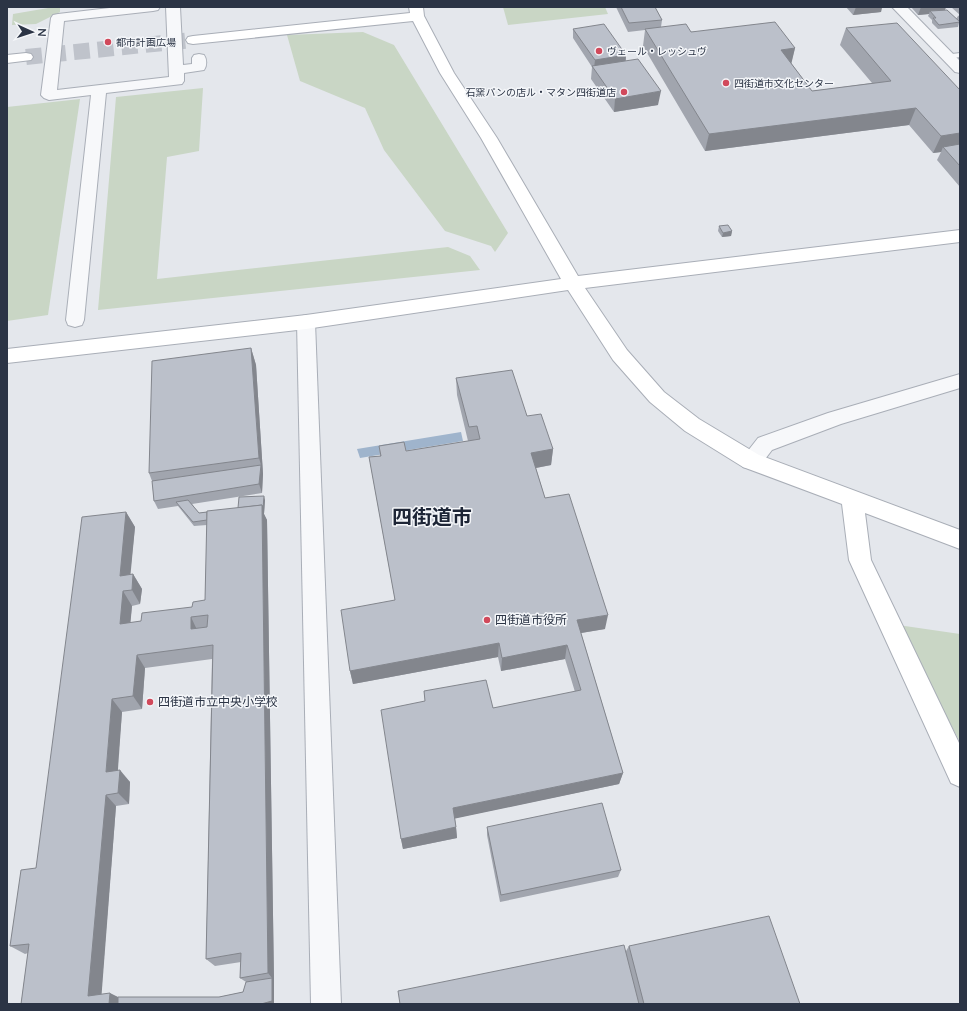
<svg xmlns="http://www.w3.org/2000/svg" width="967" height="1011" font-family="Lato,'Noto Sans JP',sans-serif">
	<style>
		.green { fill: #c9d6c5 }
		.water { fill: #9fb4cc }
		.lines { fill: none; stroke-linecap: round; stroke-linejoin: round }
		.secondary-tunnel { stroke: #bfc3cb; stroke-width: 16; stroke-dasharray: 16 8; stroke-linecap: butt }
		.lane-casing { stroke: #a9aeb7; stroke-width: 2 }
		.street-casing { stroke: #a9aeb7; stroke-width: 2 }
		.secondary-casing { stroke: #a9aeb7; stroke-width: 2 }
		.lane { fill: #f7f8fa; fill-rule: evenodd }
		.street { fill: #f7f8fa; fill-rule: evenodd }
		.secondary { fill: #fff; fill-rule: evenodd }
		.wall { fill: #a1a5ae; fill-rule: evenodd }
		.shaded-wall { fill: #83868d }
		.building { fill: #bbc0ca; stroke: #83868d; fill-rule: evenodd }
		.poi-dot { fill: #d1495b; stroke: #f4f6f9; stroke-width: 1.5 }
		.labels { text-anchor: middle; stroke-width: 3; stroke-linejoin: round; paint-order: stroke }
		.far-poi-label { font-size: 10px; fill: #2b3445; stroke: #f4f6f9; text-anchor: start }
		.poi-label { font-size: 12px; fill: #2b3445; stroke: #f4f6f9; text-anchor: start }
		.town-label { font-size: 20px; font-weight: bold; fill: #1d2536; stroke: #f4f6f9 }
	</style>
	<rect width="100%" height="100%" fill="#e4e7ec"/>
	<!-- green -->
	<g class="green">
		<polygon points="54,7 60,7 60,12 36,24 12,25 13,14"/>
		<polygon points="503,7 605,7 608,14 508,25"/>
		<polygon points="363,32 394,45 508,233 495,252 491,246 445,231 384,150 365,108 300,81 287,35"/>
		<polygon points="203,88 199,151 167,157 157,279 448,247 470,256 480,270 98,310 116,97"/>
		<polygon points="80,99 48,315 7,321 7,107"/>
		<polygon points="898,625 960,634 960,742"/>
	</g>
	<!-- water -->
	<polygon class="water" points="461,432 463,441 360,458 357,449"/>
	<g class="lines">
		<!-- secondary-tunnel -->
		<polyline class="secondary-tunnel" points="26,57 193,40"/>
		<defs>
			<polygon id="lane" points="960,53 960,57 947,59 943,57 944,55"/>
			<g id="street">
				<path d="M118 7H160L158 10 153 11 64 21 57 90 169 77 166 7H180L183 65 192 64V58L194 55 199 54 204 55C207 59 207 66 204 70L184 73V81L182 84 106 93 84 320 82 325 75 327 68 325 66 320 91 95 49 100 44 98 41 95 51 18 53 15 58 14Z"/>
				<polygon points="892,7 907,7 960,61 960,73 955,72"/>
				<polygon points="306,315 313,317 315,322 341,1004 311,1004 297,322 299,317"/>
				<polygon points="960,374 960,388 841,424 772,450 759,467 751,469 743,467 740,461 758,438 828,413"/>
			</g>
			<g id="secondary">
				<polygon points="409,7 423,7 424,16 454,73 497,138 578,276 960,230 960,242 585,288 627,350 664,392 699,419 759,455 960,530 960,549 865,513 871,560 960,745 960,787 951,783 849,560 842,504 743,467 685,431 650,402 613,360 568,290 306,329 7,363 7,349 306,315 561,279 481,138 440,73 413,21 193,44 188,43 186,40 188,37 193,36 410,13"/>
				<polygon points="26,53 31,54 33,57 31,60 7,63 7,55"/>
			</g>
		</defs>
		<!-- lane casing -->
		<use href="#lane" class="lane-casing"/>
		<!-- street casing -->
		<use href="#street" class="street-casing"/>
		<!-- secondary casing -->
		<use href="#secondary" class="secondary-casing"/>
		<!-- lane -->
		<use href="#lane" class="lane"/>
		<!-- street -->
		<use href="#street" class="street"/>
		<!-- secondary -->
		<use href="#secondary" class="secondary"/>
	</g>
	<!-- wall -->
	<g class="wall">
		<polygon points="616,7 655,7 662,20 661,27 795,48 791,63 812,91 872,83 840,45 846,28 960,90 960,187 937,160 941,152 933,153 909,125 705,151 643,46 645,30 628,32"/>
		<polygon points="846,7 882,7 881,12 853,15"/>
		<polygon points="911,7 946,7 945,10 956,19 958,16 960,15 951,7 960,7 960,24 959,23 958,27 938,29 932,23 932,20 928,16 929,14 918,15"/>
		<polygon points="573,29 626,55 626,61 658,105 614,112 591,79 592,67 573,38"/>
		<polygon points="719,226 732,231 731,236 722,237 718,231"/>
		<path d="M251 348 256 365 263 474 262 493 192 504 199 513 238 508 265 500 264 514 267 520 274 980V1003L269 1004H21L28 953 25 954 10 946 36 868 126 512 135 527 130 574H133L142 589 140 604 132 606 130 623 141 621 192 607 205 600 207 525 194 526 178 506 158 509 154 501 152 481 149 473ZM212 659 206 959 215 966 241 962 240 978 246 982 243 992 219 997H118L101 994 116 806 129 804 130 782 117 770 122 712 142 709 145 668Z"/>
		<polygon points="456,378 527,416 553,449 551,465 536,468 545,498 605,629 581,633 623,773 619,784 455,818 456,827 457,838 403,849 401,839 425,701 424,691 493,708 575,692 565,659 501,671 498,657 353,684 350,671 395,600 369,457 380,456 379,446 406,451 468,441 457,395"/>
		<polygon points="487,827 621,870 618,877 500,902 487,835"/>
		<polygon points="629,946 800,1004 400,1004 626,951"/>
	</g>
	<!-- shaded-wall -->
	<g class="shaded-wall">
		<polygon points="856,7 882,7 881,12 853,15"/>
		<polygon points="921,7 946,7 944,12 930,11 929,14 918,15"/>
		<polygon points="795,48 791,65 781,50"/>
		<polygon points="626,55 625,64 594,68 595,60"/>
		<polygon points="661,91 658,105 614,112 615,99"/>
		<polygon points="916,108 909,125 705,151 709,134"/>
		<polygon points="960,133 960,149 943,147 941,152 933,153 941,136"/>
		<polygon points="732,231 731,236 722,237 723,233"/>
		<polygon points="251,348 256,365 263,474 262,493 259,484 261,465 259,458"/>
		<polygon points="553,449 551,465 530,469 531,453"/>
		<polygon points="264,496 265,500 264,514 267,520 274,980 274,1003 269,1004 261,1004 272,978 268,973 262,505"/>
		<polygon points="126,512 135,527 129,590 120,576"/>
		<polygon points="133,574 142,589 140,604 132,590"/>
		<polygon points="123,591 132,606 129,638 120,624"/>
		<polygon points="608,615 605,629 575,634 577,620"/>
		<polygon points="191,617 198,632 191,629"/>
		<polygon points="499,643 498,657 353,684 350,671"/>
		<polygon points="567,645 565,659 501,671 502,658"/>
		<polygon points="137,655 145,668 142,709 133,696"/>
		<polygon points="112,699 122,712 117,783 106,772"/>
		<polygon points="120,770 130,782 129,804 118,793"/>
		<polygon points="623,773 619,784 453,819 453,808"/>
		<polygon points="106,795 116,806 101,1002 88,996"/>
		<polygon points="456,827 457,838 403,849 401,839"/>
		<polygon points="110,993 122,999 121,1004 109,1004"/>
	</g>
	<!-- building -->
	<g class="building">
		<polygon points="621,7 655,7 662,20 629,23"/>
		<polygon points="947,10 960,22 939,25 933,18 936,18 930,11"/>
		<polygon points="775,22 795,48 781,50 812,91 891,81 846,28 897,23 960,90 960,133 941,136 916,108 709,134 645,29 686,24 691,32"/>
		<polygon points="604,24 626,55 595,60 573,29"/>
		<polygon points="638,59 661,91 615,99 592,66"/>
		<polygon points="960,144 960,166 943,147"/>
		<polygon points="728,225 732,231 723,233 719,226"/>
		<polygon points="251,348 259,458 149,473 152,361"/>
		<polygon points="512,370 527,416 541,414 553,449 531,453 545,498 569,494 608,615 577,620 623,773 453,808 456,827 401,839 381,710 425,701 424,691 486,680 493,708 581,690 567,645 502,658 499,643 350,671 341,610 395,600 369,457 381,456 379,446 404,442 406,451 480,439 477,426 469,427 456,378"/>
		<polygon points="261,465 259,484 154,501 152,481"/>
		<polygon points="264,496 263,509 262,505 238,508 239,497"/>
		<polygon points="188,500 199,513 207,512 207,520 193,522 176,502"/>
		<path d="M262 505 268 973 240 978 241 953 206 959 213 645 137 655 133 696 112 699 106 772 120 770 118 793 106 795 88 996 110 993 109 1004H21L29 944 10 946 21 870 36 868 82 517 126 512 120 576 133 574 132 590 123 591 120 624 141 621 142 613 192 607 193 602 205 600 207 511ZM208 615 207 627 191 629V617Z"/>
		<polygon points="602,803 621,870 501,895 487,827"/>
		<polygon points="769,916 800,1004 644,1004 629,946"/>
		<polygon points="624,945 639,1004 400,1004 398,991"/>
		<polygon points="272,978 272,1001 261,1004 118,1004 118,997 219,997 243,992 246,982"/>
	</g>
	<!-- markers -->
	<g class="poi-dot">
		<circle cx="108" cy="42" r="4"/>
		<circle cx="599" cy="51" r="4"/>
		<circle cx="726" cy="83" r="4"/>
		<circle cx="624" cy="92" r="4"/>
		<circle cx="487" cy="620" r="4"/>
		<circle cx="150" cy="702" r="4"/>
	</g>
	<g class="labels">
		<!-- far-poi labels -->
		<g class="far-poi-label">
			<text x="116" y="46">都市計画広場</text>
			<text x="607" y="55">ヴェール・レッシュヴ</text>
			<text x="734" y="87">四街道市文化センター</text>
			<text x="616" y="96" text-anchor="end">石窯パンの店ル・マタン四街道店</text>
		</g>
		<!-- poi labels -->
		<g class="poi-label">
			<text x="495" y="624">四街道市役所</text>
			<text x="158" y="706">四街道市立中央小学校</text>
		</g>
		<!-- town labels -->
		<g class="town-label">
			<text x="432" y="524">四街道市</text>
		</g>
	</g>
	<!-- border -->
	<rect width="967" height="1011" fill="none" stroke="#2b3445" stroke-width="16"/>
	<!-- north arrow -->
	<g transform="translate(32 32) rotate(93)" stroke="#f4f6f9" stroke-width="3" paint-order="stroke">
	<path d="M0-3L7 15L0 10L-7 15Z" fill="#2b3445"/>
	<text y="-6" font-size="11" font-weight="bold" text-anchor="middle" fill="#2b3445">N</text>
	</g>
</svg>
